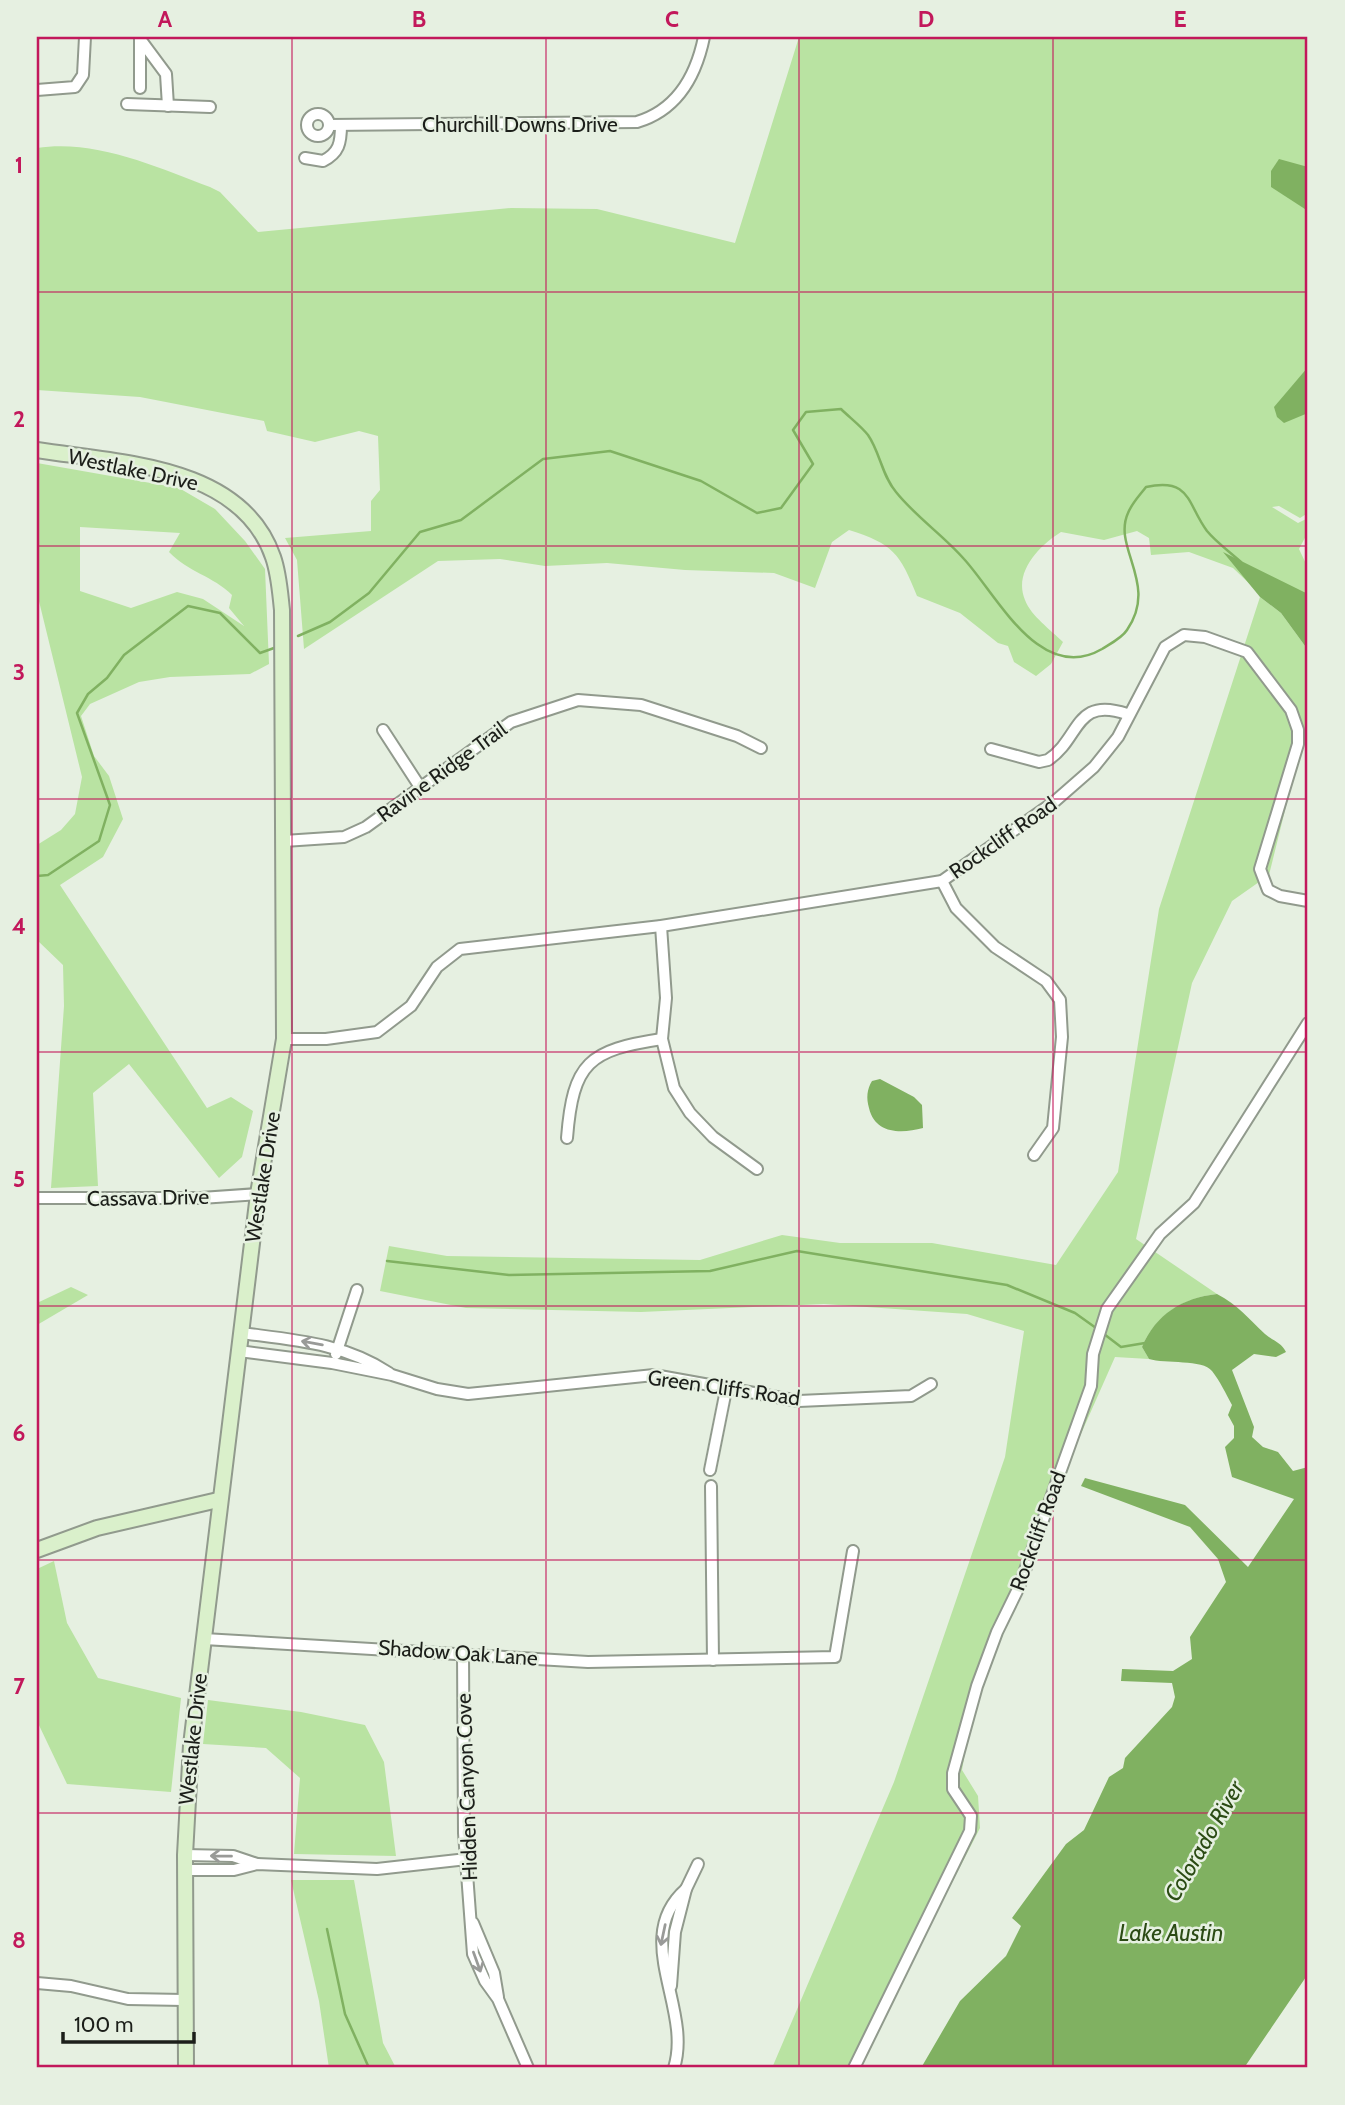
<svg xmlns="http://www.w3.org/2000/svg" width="1345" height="2105" font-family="Cabin,sans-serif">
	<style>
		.green { fill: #b9e3a2; fill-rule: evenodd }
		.water { fill: #80b161 }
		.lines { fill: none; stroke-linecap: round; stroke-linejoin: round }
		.stream { stroke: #80b161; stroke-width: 2.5 }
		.street-casing { stroke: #919a8d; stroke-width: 14 }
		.secondary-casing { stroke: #919a8d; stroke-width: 18 }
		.street { stroke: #fff; stroke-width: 10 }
		.secondary { stroke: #daf0cb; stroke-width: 14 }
		.oneway { stroke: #999a98 }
		.grid { fill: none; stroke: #c2185b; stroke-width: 2; stroke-opacity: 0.55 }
		.labels { text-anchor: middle; stroke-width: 5; stroke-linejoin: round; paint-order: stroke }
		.street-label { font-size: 21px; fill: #1c1f1a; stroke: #e6f0e1 }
		.water-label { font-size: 23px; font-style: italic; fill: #2b4b14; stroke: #e6f0e1 }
		.neatline { fill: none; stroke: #c2185b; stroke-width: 2.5 }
		.grid-label { font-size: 23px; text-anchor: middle; font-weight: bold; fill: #c2185b }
	</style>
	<rect width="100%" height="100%" fill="#e6f0e1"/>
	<!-- green -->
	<g class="green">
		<path d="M799 37H1308V513L1300 518 1279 506 1272 507 1298 523 1308 518V532L1299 549 1308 568V604L1257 591 1233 568 1189 552 1151 555 1149 538 1137 531 1104 540 1061 532C1040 545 1013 572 1025 600 1031 616 1051 630 1063 642L1051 664 1036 676 1014 662 1008 646 998 643 960 613 917 596C900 553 893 544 849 530L832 542 815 588 774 573 685 570 607 563 545 566 500 559 438 561 304 649 297 560 285 538 371 531V501L380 490 378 436 359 431 315 442 267 431 264 421 140 397 37 390V148C96 139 156 167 210 187L220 192 258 232 511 208 597 209 735 243Z"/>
		<path d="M37 463 179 488 215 509 245 541 265 569 269 664 250 674 170 677 139 682 90 704 81 716 94 756 109 776 123 819 103 857 60 885 207 1108 231 1097 253 1111 242 1157 219 1178 129 1064 93 1093 98 1186 51 1188 64 1006 63 965 37 940V845L61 830 75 814 82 777 37 593ZM80 527 180 533 169 552C188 572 213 576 232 595L229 608 244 626 203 599 177 592 131 608 80 591Z"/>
		<path d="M1260 597 1281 613 1308 650V717L1269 875 1232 901 1192 983 1136 1239 1217 1294C1183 1298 1156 1314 1142 1347L1149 1359 1115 1357 1061 1479 1027 1578 988 1669 968 1735 962 1770 978 1796 980 1828 857 2068H772L894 1782 1005 1457 1024 1331 967 1314 824 1304 641 1312 466 1308 380 1291 389 1246 447 1256 700 1260 782 1235 840 1243H932L1056 1265 1118 1172 1159 909Z"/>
		<polygon points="71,1287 88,1295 37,1325 37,1303"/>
		<polygon points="54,1561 67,1623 98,1678 181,1698 171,1792 67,1784 37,1721 37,1569"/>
		<polygon points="208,1700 301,1712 365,1725 384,1762 396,1856 294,1854 300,1778 266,1748 203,1744"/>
		<polygon points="291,1880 354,1880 383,2043 396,2068 329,2068 319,2001"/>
	</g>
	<!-- water -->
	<g class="water">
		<polygon points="1279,159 1308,167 1308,211 1271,187 1271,171"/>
		<polygon points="1308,367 1308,413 1284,423 1277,417 1274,407"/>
		<polygon points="1223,552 1308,594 1308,650 1281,613 1260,597"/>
		<path d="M880 1079 914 1097 922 1105 923 1128C901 1134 875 1134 869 1108 866 1098 867 1089 872 1081Z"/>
		<path d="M1217 1294C1238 1305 1249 1319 1265 1334 1273 1341 1281 1342 1286 1352L1276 1357 1254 1354 1232 1370 1254 1427 1252 1437 1263 1447 1278 1452 1293 1471 1308 1467V1974L1244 2068H921L960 2001 1006 1956 1021 1926 1012 1918 1066 1844 1084 1830 1109 1777 1123 1768 1125 1758 1172 1707 1175 1697 1172 1683 1121 1681 1122 1669 1173 1671 1192 1659 1190 1637 1226 1582 1218 1559 1190 1527 1081 1486 1085 1478 1185 1505 1248 1567 1294 1499 1232 1477 1225 1447 1234 1438V1426L1228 1415 1232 1405C1226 1394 1220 1381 1212 1371 1203 1359 1165 1364 1149 1359L1142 1347C1156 1314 1182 1298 1217 1294Z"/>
	</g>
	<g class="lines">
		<!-- stream -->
		<g class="stream">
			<path d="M298 636 330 622 369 593 420 532 461 520 543 459 610 451 701 481 757 513 781 508 813 464 793 430 806 412 841 409C849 417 861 426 868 435 880 452 882 476 896 492 916 517 943 535 964 559 997 595 1040 685 1102 649 1110 644 1122 638 1127 630 1159 584 1112 548 1128 513 1132 503 1140 495 1146 487 1191 477 1187 504 1207 531 1216 542 1230 552 1241 562"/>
			<polyline points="37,876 48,875 99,841 110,805 77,713 88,694 107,678 124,655 188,606 220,613 260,653 274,648"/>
			<polyline points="387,1261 509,1275 710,1271 797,1251 1007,1285 1075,1313 1096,1328"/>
			<polyline points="1104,1334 1121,1347 1145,1343"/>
			<polyline points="327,1929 345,2014 369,2068"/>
		</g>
		<defs>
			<g id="street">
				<polyline points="140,38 140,88"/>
				<polyline points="140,39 166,74 168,106"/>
				<polyline points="37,90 75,87 83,75 85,37"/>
				<polyline points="127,104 210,107"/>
				<circle cx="318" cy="125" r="11"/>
				<path d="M329 125 637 122C677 110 696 76 704 37"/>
				<path d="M305 158 323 161C339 153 341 143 341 125"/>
				<polyline points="383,730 420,787"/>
				<path d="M991 749 1039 762 1048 760C1081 738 1074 696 1127 714"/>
				<polyline points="284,841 344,837 366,827 511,722 578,700 641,705 737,736 761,748"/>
				<polyline points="942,881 956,908 995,947 1046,981 1060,1000 1062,1037 1053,1128 1034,1155"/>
				<polyline points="661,926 666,998 662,1039 674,1088 690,1113 713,1137 757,1169"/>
				<polyline points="284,1039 326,1039 377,1032 411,1006 437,967 460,949 661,926 942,881 1054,802 1094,767 1118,737 1165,647 1184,635 1205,637 1247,652 1291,710 1298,730 1298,744 1260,869 1268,890 1280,896 1308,901"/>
				<path d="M567 1138C573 1062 589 1050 662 1039"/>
				<polyline points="37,1198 201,1198 258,1194"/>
				<path d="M241 1333C294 1340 344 1343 389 1373"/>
				<polyline points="239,1351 332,1363 392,1375 437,1389 468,1394 654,1375 799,1401 911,1396 931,1384"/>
				<polyline points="336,1354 357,1290"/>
				<polyline points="710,1470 726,1390"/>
				<polyline points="711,1486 713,1660"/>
				<polyline points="204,1639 588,1662 835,1657 853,1551"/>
				<polyline points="463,1652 464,1833 473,1954 485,1981 498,1999 528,2068"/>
				<polyline points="185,1855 233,1856 257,1864"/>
				<polyline points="185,1870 234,1870 257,1864 377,1869 467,1859"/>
				<polyline points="473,1923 494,1973 498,1997"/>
				<polyline points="37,1983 71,1986 128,1999 184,2000"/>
				<polyline points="671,1986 675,1932 686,1889 698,1864"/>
				<path d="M674 2068C693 2008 630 1938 686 1889"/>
				<polyline points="854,2068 970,1831 971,1816 953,1789 953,1773 977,1686 997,1632 1019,1587 1091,1386 1093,1354 1107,1309 1160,1234 1194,1203 1308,1023"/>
			</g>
			<g id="secondary">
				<path d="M37 450C118 463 241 464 273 557 279 574 280 592 282 610L284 1039 258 1194 191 1745 185 1855 186 2068"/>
				<polyline points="37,1550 97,1528 218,1500"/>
			</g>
		</defs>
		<!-- street casing -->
		<use href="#street" class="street-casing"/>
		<!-- secondary casing -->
		<use href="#secondary" class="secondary-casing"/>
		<!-- street -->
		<use href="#street" class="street"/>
		<!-- secondary -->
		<use href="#secondary" class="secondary"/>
	</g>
	<!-- one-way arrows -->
	<defs><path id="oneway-shaft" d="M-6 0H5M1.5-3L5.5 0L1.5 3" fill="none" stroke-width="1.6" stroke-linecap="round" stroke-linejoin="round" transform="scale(1.75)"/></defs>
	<g class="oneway">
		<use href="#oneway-shaft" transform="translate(312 1343) rotate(-170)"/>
		<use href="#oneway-shaft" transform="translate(221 1856) rotate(-179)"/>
		<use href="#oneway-shaft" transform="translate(663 1935) rotate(102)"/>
		<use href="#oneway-shaft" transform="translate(477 1962) rotate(70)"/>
	</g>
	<!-- grid -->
	<path class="grid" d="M292 37V2068M546 37V2068M799 37V2068M1053 37V2068M37 292H1308M37 546H1308M37 799H1308M37 1052H1308M37 1306H1308M37 1560H1308M37 1813H1308"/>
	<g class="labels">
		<!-- street labels -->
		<g class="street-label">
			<text x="520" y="132">Churchill Downs Drive</text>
			<text transform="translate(133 470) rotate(12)" y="7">Westlake Drive</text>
			<text transform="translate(442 772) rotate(-36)" y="7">Ravine Ridge Trail</text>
			<text transform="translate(1003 838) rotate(-35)" y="7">Rockcliff Road</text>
			<text transform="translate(263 1177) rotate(-81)" y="7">Westlake Drive</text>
			<text transform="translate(148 1198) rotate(-1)" y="7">Cassava Drive</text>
			<text transform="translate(724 1388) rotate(8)" y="7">Green Cliffs Road</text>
			<text transform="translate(1038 1531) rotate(-70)" y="7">Rockcliff Road</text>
			<text transform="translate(458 1653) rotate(4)" y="7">Shadow Oak Lane</text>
			<text transform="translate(193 1739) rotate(-84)" y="7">Westlake Drive</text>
			<text transform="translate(467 1787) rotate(-92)" y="7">Hidden Canyon Cove</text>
		</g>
		<!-- water labels -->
		<g class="water-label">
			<text transform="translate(1204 1841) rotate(-60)" y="8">Colorado River</text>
			<text x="1171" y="1941">Lake Austin</text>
		</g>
	</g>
	<!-- border -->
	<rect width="1345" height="2105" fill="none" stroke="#e6f0e1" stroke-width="77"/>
	<!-- scale -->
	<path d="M63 2032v10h131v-10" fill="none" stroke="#1c1f1a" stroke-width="3.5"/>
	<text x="74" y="2032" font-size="21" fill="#1c1f1a" stroke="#e6f0e1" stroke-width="5" paint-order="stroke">100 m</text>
	<rect x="38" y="38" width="1268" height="2028" class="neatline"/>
	<g class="grid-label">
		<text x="165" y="27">A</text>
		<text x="419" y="27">B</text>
		<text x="672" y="27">C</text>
		<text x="926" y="27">D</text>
		<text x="1180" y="27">E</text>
		<text x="19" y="173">1</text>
		<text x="19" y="427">2</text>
		<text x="19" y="680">3</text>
		<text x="19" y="934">4</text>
		<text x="19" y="1187">5</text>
		<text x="19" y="1441">6</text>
		<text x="19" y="1694">7</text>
		<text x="19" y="1948">8</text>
	</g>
</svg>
